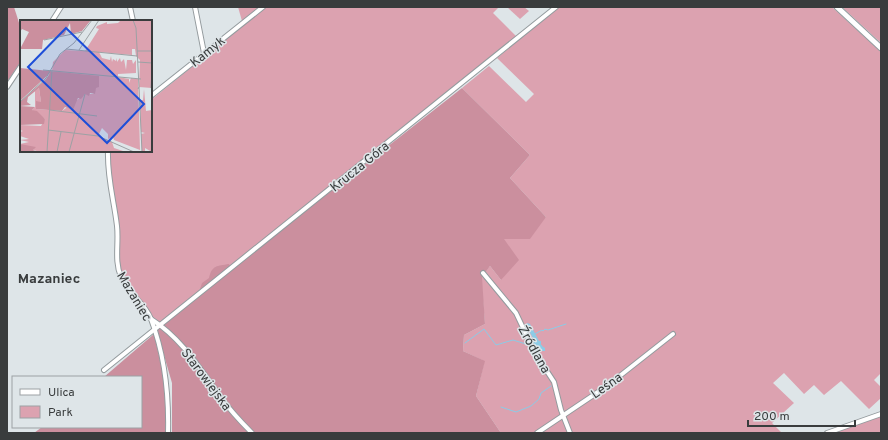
<svg xmlns="http://www.w3.org/2000/svg" width="888" height="440" font-family="Overpass,sans-serif">
	<style>
		.green { fill: #dca2b0 }
		.forest { fill: #cb8f9e }
		.water { fill: #8ccbe6 }
		.lines { fill: none; stroke-linecap: round; stroke-linejoin: round }
		.stream { stroke: #8ccbe6; stroke-width: 1 }
		.minor-casing { stroke: #949b9e; stroke-width: 6 }
		.major-casing { stroke: #949b9e; stroke-width: 7 }
		.minor { stroke: #fff; stroke-width: 4 }
		.major { stroke: #fff; stroke-width: 5 }
		.labels { text-anchor: middle; stroke-width: 3; stroke-linejoin: round; paint-order: stroke }
		.street-label { font-size: 13px; fill: #393c3d; stroke: #dee5e8 }
		.neighbourhood-label { font-size: 14px; font-weight: bold; fill: #393c3d; stroke: #dee5e8 }
		.inset-road { fill: none; stroke: #9ca1a4; stroke-width: 1 }
		.view { fill: #1d4ed8; fill-opacity: 0.15; stroke: #1d4ed8; stroke-width: 2 }
		.inset-edge { fill: none; stroke: #393c3d; stroke-width: 2 }
	</style>
	<rect width="100%" height="100%" fill="#dee5e8"/>
	<!-- green -->
	<g class="green">
		<polygon points="238,7 261,7 242,21"/>
		<polygon points="266,7 499,7 493,13 517,37 160,323 150,314 128,285 119,267 109,166 110,151 151,151 151,100"/>
		<polygon points="507,7 524,7 529,11 520,19"/>
		<polygon points="559,7 832,7 881,52 881,373 874,380 881,387 881,398 869,409 841,381 824,395 814,385 804,394 784,373 773,383 794,403 772,423 782,433 501,433 476,396 484,363 482,360 463,351 464,335 485,324 481,277 490,266 501,280 504,239 546,217 510,178 530,155 462,88 489,66 526,102 534,94 497,58"/>
		<polygon points="842,7 881,7 881,43"/>
		<polygon points="881,412 881,433 823,433"/>
	</g>
	<!-- forest -->
	<g class="forest">
		<polygon points="7,7 14,7 21,29 21,61 7,82"/>
		<polygon points="462,88 530,155 510,178 546,217 530,239 504,239 519,260 501,280 490,266 482,277 485,324 464,335 463,351 485,361 476,396 501,433 172,433 172,383 157,331 168,319"/>
		<path d="M229 264 230 266 201 290 200 289 202 283 209 278C212 265 217 266 229 264Z"/>
		<polygon points="154,334 168,395 165,433 34,433 42,427 141,427 141,377 104,377"/>
	</g>
	<!-- water -->
	<polygon class="water" points="527,323 530,324 539,341 541,341 541,345 542,345 542,346 545,348 545,351 537,351 532,342 533,338 526,326"/>
	<g class="lines">
		<!-- stream -->
		<g class="stream">
			<polyline points="535,334 542,330 543,331 545,329 548,330 566,324"/>
			<polyline points="465,343 484,329 496,345 513,340 529,345"/>
			<polyline points="501,407 516,412 531,406 539,399 541,393 551,386"/>
		</g>
		<defs>
			<g id="minor">
				<polyline points="130,7 133,21"/>
				<polyline points="195,7 204,53"/>
				<polyline points="52,21 61,7"/>
				<polyline points="7,87 21,66"/>
				<polyline points="151,96 263,7"/>
				<path d="M108 151C107 178 114 200 117 226 119 243 114 261 121 277 128 293 145 303 151 319 165 356 169 394 168 433"/>
				<polyline points="483,273 516,313 535,353 554,382 561,410 570,433"/>
				<path d="M151 319C181 338 199 367 219 395 229 409 240 421 252 433"/>
				<polyline points="104,370 556,7"/>
				<polyline points="537,433 607,386 673,334"/>
				<polyline points="827,433 881,414"/>
			</g>
			<polyline id="major" points="837,7 881,48"/>
		</defs>
		<!-- minor casing -->
		<use href="#minor" class="minor-casing"/>
		<!-- major casing -->
		<use href="#major" class="major-casing"/>
		<!-- minor -->
		<use href="#minor" class="minor"/>
		<!-- major -->
		<use href="#major" class="major"/>
	</g>
	<g class="labels">
		<!-- street labels -->
		<g class="street-label">
			<text transform="translate(207 51) rotate(-39)" y="5">Kamyk</text>
			<text transform="translate(359 166) rotate(-39)" y="5">Krucza Góra</text>
			<text transform="translate(135 296) rotate(59)" y="5">Mazaniec</text>
			<text transform="translate(535 349) rotate(61)" y="5">Źródlana</text>
			<text transform="translate(207 379) rotate(53)" y="5">Starowiejska</text>
			<text transform="translate(606 385) rotate(-35)" y="5">Leśna</text>
		</g>
		<!-- neighbourhood labels -->
		<g class="neighbourhood-label">
			<text x="49" y="283">Mazaniec</text>
		</g>
	</g>
	<!-- overview -->
	<g transform="translate(20 20)">
		<rect width="132" height="132" fill="#dee5e8"/>
		<path d="M101 0H132V68L119 67 120 40 116 36 115 29H112V35L79 32 82 38 90 40 91 36 92 42 93 39 96 41 97 38V42L100 38 101 42 104 39 106 50 107 40H112L113 44 116 40V53L98 54V57L109 59V63L111 58 118 59 120 130 94 120 93 117 88 119V114L82 108 78 116 92 122 94 128 106 132H19L0 124 9 122 0 120 9 119 0 116V112L3 111 0 110V105L21 106 25 99 12 90 15 87V71L19 68 21 82 16 83V89L42 91 65 74H75L32 51 33 42 45 30 65 31 79 9 76 8 77 6 87 2V4L98 3ZM124 69 126 91 132 90V132L125 128V132H122L121 114 125 113 121 112 120 80H123Z" fill="#dca2b0"/>
		<path d="M0 0H71L62 11 51 14 50 3 44 15 23 20 22 29H0L9 12 2 9 0 12ZM0 48 79 56V67L76 68 75 74 70 73 69 76 65 74 61 79 58 78 53 90 45 87 42 91 16 89V81L21 82 19 68 8 77 7 82 11 85 0 86 15 87 12 90 17 91 25 99 24 104 0 105V82L26 59 30 53 0 81ZM0 124 16 127 13 130 19 132 0 131Z" fill="#cb8f9e"/>
		<path class="inset-road" d="M113 0 116 8 119 67M24 20 62 12M46 29 117 36M59 30 79 0M117 31H131M118 42 132 43V40M23 50 121 59M131 68 132 50M118 69 119 67 122 132M0 82 26 58 40 34 54 23 72 0M30 90 77 96M28 110 78 116 114 132M27 132 32 50M37 132 41 112M49 132 65 74"/>
		<path class="view" d="M46 8 124 84 87 123 8 47Z"/>
		<rect width="132" height="132" class="inset-edge"/>
	</g>
	<!-- border -->
	<rect width="888" height="440" fill="none" stroke="#393c3d" stroke-width="16"/>
	<!-- legend -->
	<rect x="12" y="376" width="130" height="52" fill="#dee5e8" stroke="#9ca1a4"/>
	<rect x="20" y="389" width="20" height="6" fill="#ffffff" stroke="#9ca1a4"/>
	<text x="48" y="396" font-size="12" fill="#393c3d">Ulica</text>
	<rect x="20" y="406" width="20" height="12" fill="#dca2b0" stroke="#9ca1a4"/>
	<text x="48" y="416" font-size="12" fill="#393c3d">Park</text>
	<!-- scale -->
	<path d="M748 420v6h107v-6" fill="none" stroke="#393c3d" stroke-width="2"/>
	<text x="754" y="420" font-size="12" fill="#393c3d" stroke="#dee5e8" stroke-width="3" paint-order="stroke">200 m</text>
</svg>
